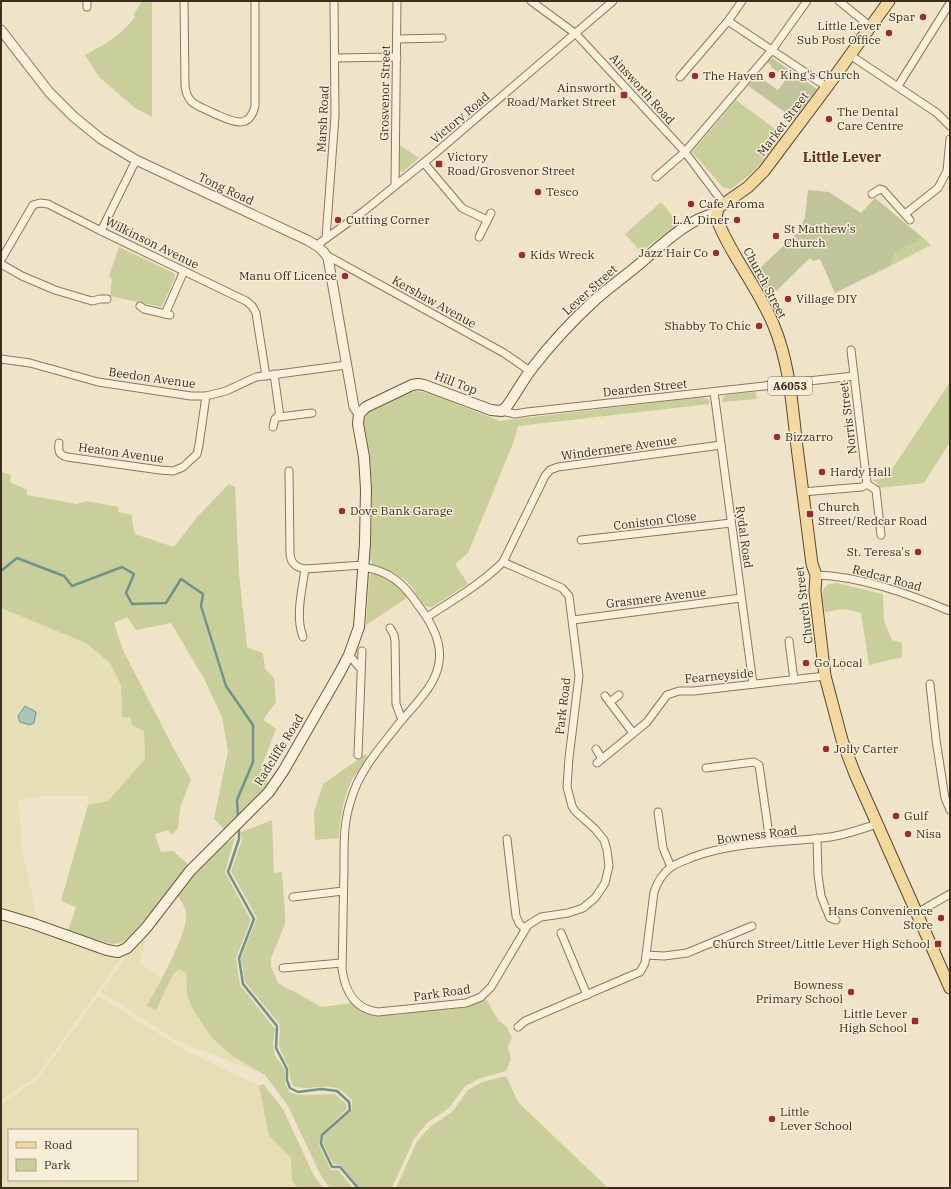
<svg xmlns="http://www.w3.org/2000/svg" width="951" height="1189" font-family="'IBM Plex Serif',serif">
	<style>
		.farmland { fill: #e6deb5; fill-rule: evenodd }
		.green { fill: #c9cf9b }
		.cemetery { fill: #bfc49a }
		.water { fill: #a9c4bc; stroke: #6f938a }
		.lines { fill: none; stroke-linecap: round; stroke-linejoin: round }
		.stream { stroke: #6f938a; stroke-width: 2.5 }
		.minor-casing { stroke: #8d765c; stroke-width: 9 }
		.tertiary-casing { stroke: #8d765c; stroke-width: 11 }
		.secondary-casing { stroke: #6f573f; stroke-width: 12 }
		.primary-casing { stroke: #5b4430; stroke-width: 13 }
		.minor { stroke: #faf1dc; stroke-width: 7 }
		.tertiary { stroke: #faf1dc; stroke-width: 9 }
		.secondary { stroke: #faf1dc; stroke-width: 10 }
		.primary { stroke: #f3d9a0; stroke-width: 11 }
		.poi-dot { fill: #9e2a2b; stroke: #f7eed8; stroke-width: 1.5 }
		.labels { text-anchor: middle; stroke-width: 3; stroke-linejoin: round; paint-order: stroke }
		.shield { fill: #f7eed8; stroke: #756857; stroke-width: 1 }
		.shield-label { font-size: 11px; font-weight: bold; fill: #3d2e20 }
		.poi-label { font-size: 12px; fill: #3d2e20; stroke: #f7eed8; text-anchor: start }
		.street-label { font-size: 12px; fill: #3d2e20; stroke: #f7eed8 }
		.quarter-label { font-size: 14px; font-weight: bold; fill: #6b2e1e; stroke: #f7eed8 }
	</style>
	<rect width="100%" height="100%" fill="#f0e4c8"/>
	<!-- farmland -->
	<g class="farmland">
		<polygon points="1,608 86,643 110,663 121,685 122,717 131,718 132,725 144,731 145,759 108,801 88,805 89,796 40,796 19,801 22,851 38,920 1,908"/>
		<polygon points="1,921 113,957 122,957 36,1077 1,1100"/>
		<polygon points="148,934 140,964 161,977 147,1006 156,1010 173,974 179,969 186,973 187,995 191,1006 199,1018 232,1056 265,1075 176,1040 101,992 127,955"/>
		<path d="M98 996 188 1052 259 1086 269 1136 291 1158 292 1181 298 1188H1V1106L4 1102 38 1079ZM9 1130H137V1180H9Z"/>
	</g>
	<!-- green -->
	<g class="green">
		<path d="M142 1H152V117L135 108 99 77 85 55C106 44 120 36 135 17L133 15Z"/>
		<polygon points="736,100 783,135 759,166 748,176 731,189 724,188 721,185 692,152"/>
		<polygon points="400,145 419,158 403,172 399,171"/>
		<polygon points="661,202 678,223 641,252 625,234"/>
		<polygon points="922,237 931,245 890,266 895,253 901,248 915,243"/>
		<polygon points="119,247 174,273 175,277 162,307 110,296 112,280 109,276"/>
		<polygon points="950,382 950,442 924,483 879,488 877,483 872,480 886,478"/>
		<path d="M418 391 429 393 500 421 702 397 708 399 710 404 518 426 514 441 468 553 455 564 468 584 432 607C421 609 418 593 411 586 401 574 388 570 373 565L370 559C372 526 373 491 370 457 368 445 359 427 366 415 370 408 403 396 412 392Z"/>
		<polygon points="756,392 757,399 722,402 723,397 726,395"/>
		<polygon points="1,472 11,475 10,482 27,490 27,495 77,504 86,501 119,507 118,512 132,515 132,520 135,534 174,547 197,517 229,484 235,487 239,573 247,647 263,653 265,669 274,678 276,702 263,720 276,729 261,768 269,784 224,829 214,819 228,751 222,717 203,677 171,623 136,630 127,617 114,623 123,650 175,751 191,779 180,808 178,828 172,835 167,830 155,834 161,852 173,851 190,866 131,936 121,943 112,944 68,931 76,907 61,901 88,805 108,801 145,759 144,731 132,725 131,718 122,717 121,685 110,663 86,643 1,608"/>
		<polygon points="375,572 396,583 408,597 366,625 369,579 370,575"/>
		<path d="M837 583 883 594 884 621 892 640 902 643V657L869 665 861 613 845 609 825 612C823 599 817 583 837 583Z"/>
		<path d="M366 754 368 758C363 766 355 774 351 782 343 798 340 819 339 838L315 840 314 812 323 784Z"/>
		<path d="M272 820 274 873 282 872 285 911V924L271 958V966L278 983 322 1007 351 1003C359 1011 368 1015 379 1016L466 1006 478 1003 486 999 499 1021 507 1027 512 1038 508 1046 511 1059 506 1071 481 1078 465 1086 449 1108 427 1123 414 1139 392 1188H359L340 1165 333 1164 323 1144 324 1135 352 1110V1100C347 1096 342 1090 337 1088 322 1084 307 1091 293 1086L290 1078 289 1068 279 1047 280 1025 245 982 241 958 257 918 231 871 242 840 241 832Z"/>
		<path d="M235 837 225 872 251 920 236 958 240 985 275 1029 273 1044 275 1056 285 1069V1082L289 1092 299 1095 335 1094 346 1104 347 1109 321 1134 319 1145 331 1170H338L353 1188H330L320 1174 288 1106 265 1075 232 1056 211 1037 191 1006 187 995 186 973 179 969 173 974 156 1010 147 1006C157 986 190 931 186 912 185 906 180 900 177 895 194 873 212 853 235 837Z"/>
		<polygon points="506,1076 519,1103 608,1188 396,1188 417,1141 430,1127 453,1111 468,1090 482,1082"/>
		<polygon points="263,1084 283,1109 314,1176 323,1188 298,1188 292,1181 291,1158 269,1136 259,1086"/>
	</g>
	<!-- cemetery -->
	<g class="cemetery">
		<polygon points="772,58 817,89 795,119 748,86 759,74 763,77 762,79 778,90 787,78 771,67 772,66 767,62"/>
		<polygon points="808,190 829,192 861,213 875,198 922,237 915,243 901,248 895,253 890,266 835,293 820,259 813,261 810,258 768,299 754,274 800,230 805,217"/>
	</g>
	<!-- water -->
	<polygon class="water" points="25,706 36,712 34,723 30,725 20,722 18,716"/>
	<g class="lines">
		<!-- stream -->
		<g class="stream">
			<polyline points="1,571 17,558 64,576 72,586 122,567 134,574 126,593 132,604 166,603 181,579 203,594 201,606 226,686 253,725 253,762 237,800 238,818"/>
			<polyline points="239,827 239,839 228,872 254,919 239,958 243,984 277,1026 276,1048 287,1069 287,1080 290,1088 298,1092 321,1089 337,1091 349,1102 350,1110 322,1135 321,1144 332,1167 340,1167 358,1188"/>
		</g>
		<defs>
			<g id="minor">
				<path d="M184 1 185 84C185 90 187 96 191 101 197 107 206 109 213 113 230 120 249 132 255 106V1"/>
				<polyline points="531,1 576,34 685,152 724,204"/>
				<polyline points="839,1 871,27"/>
				<polyline points="87,7 87,1"/>
				<polyline points="728,21 827,87"/>
				<polyline points="397,39 442,38"/>
				<polyline points="850,55 937,113 950,126"/>
				<polyline points="335,58 397,57"/>
				<polyline points="680,77 728,21 742,1"/>
				<polyline points="898,86 950,3"/>
				<polyline points="424,163 462,208 487,220"/>
				<polyline points="656,177 685,152 772,50 807,1"/>
				<polyline points="395,185 397,1"/>
				<polyline points="872,194 880,189 883,190 910,220"/>
				<polyline points="905,214 938,188 947,171 950,139"/>
				<polyline points="101,231 136,160"/>
				<polyline points="479,237 491,213"/>
				<polyline points="326,238 335,116 334,1"/>
				<polyline points="317,245 364,211 432,156 613,1"/>
				<polyline points="326,255 504,353 530,371"/>
				<polyline points="1,260 33,205 40,203 48,204 101,231 246,301 252,306 256,313 266,376"/>
				<polyline points="1,264 22,276 55,290 92,301 100,299 107,299"/>
				<polyline points="140,306 144,309 170,315"/>
				<polyline points="165,314 184,271"/>
				<polyline points="851,350 867,484"/>
				<polyline points="1,359 30,363 98,382 191,396 206,396 226,391 256,377 346,365"/>
				<polyline points="274,374 280,417 312,413"/>
				<polyline points="714,392 753,684"/>
				<polyline points="502,411 515,414 527,412 854,376"/>
				<polyline points="273,427 275,419 279,415"/>
				<path d="M59 443C58 451 59 455 67 457L160 470 173 471 183 467 197 454 199 445 206 396"/>
				<path d="M289 471 290 554C291 563 295 567 305 569L363 565"/>
				<polyline points="867,484 876,490 881,535"/>
				<polyline points="802,492 862,487 867,484"/>
				<polyline points="581,540 731,523"/>
				<path d="M363 567C390 571 404 584 418 605 428 618 437 632 439 648 444 681 415 703 397 726 379 749 359 771 351 800 343 823 344 847 344 872 343 904 343 937 342 969 345 991 354 1009 378 1012L466 1003 481 997 491 987 528 925 541 917 568 913 583 908 595 898 605 883 609 866 607 850 604 840 595 829 575 811 572 806 567 787 569 758 579 676 569 596 562 588 503 562"/>
				<path d="M816 575C860 576 909 594 950 611"/>
				<path d="M427 617C453 600 481 584 503 562L545 476 550 470 558 467 721 445"/>
				<polyline points="573,620 741,598"/>
				<polyline points="390,628 394,635 395,641 396,704 402,720"/>
				<path d="M303 637C295 616 302 591 305 569"/>
				<polyline points="789,641 794,680"/>
				<polyline points="349,655 361,669"/>
				<polyline points="930,684 936,740 945,798 950,810"/>
				<polyline points="605,696 633,733"/>
				<polyline points="610,702 619,695"/>
				<polyline points="596,749 602,759"/>
				<polyline points="358,755 362,651"/>
				<polyline points="597,763 647,722 667,695 679,691 694,691 825,676"/>
				<polyline points="706,768 754,762 759,765 770,842"/>
				<polyline points="658,812 663,848 671,867"/>
				<polyline points="817,838 818,875 821,896 830,918 836,920"/>
				<polyline points="507,839 516,916 519,923 525,929"/>
				<polyline points="293,897 343,891"/>
				<polyline points="917,913 950,894"/>
				<polyline points="561,933 587,995"/>
				<polyline points="646,955 664,956 687,953 752,926"/>
				<polyline points="283,968 342,963"/>
				<path d="M518 1027 525 1021 635 974 640 972 645 963 654 892C657 883 663 873 671 867 677 863 686 860 693 857 737 841 784 843 830 837 846 835 861 829 877 824"/>
			</g>
			<path id="tertiary" d="M1 30 49 92 74 117 101 139 136 160 307 240C316 245 323 249 328 258L354 407 359 414"/>
			<path id="secondary" d="M1 914 34 924 107 950 118 952 127 948 146 928 190 871 269 792 284 770 339 674 349 655 359 627 365 543 366 489 364 457 358 424 359 414 366 407 412 385 418 384 424 385 491 410 502 411 507 406C515 395 522 382 530 371 549 346 573 320 596 299 611 286 628 274 643 261 665 242 687 220 716 213"/>
			<path id="primary" d="M889 1 827 87 764 171 748 187 718 208 716 217C730 255 759 288 774 326 790 365 792 406 797 447 802 486 807 525 812 564L816 575 815 591 825 676 842 740 855 774 950 988"/>
		</defs>
		<!-- minor casing -->
		<use href="#minor" class="minor-casing"/>
		<!-- tertiary casing -->
		<use href="#tertiary" class="tertiary-casing"/>
		<!-- secondary casing -->
		<use href="#secondary" class="secondary-casing"/>
		<!-- primary casing -->
		<use href="#primary" class="primary-casing"/>
		<!-- minor -->
		<use href="#minor" class="minor"/>
		<!-- tertiary -->
		<use href="#tertiary" class="tertiary"/>
		<!-- secondary -->
		<use href="#secondary" class="secondary"/>
		<!-- primary -->
		<use href="#primary" class="primary"/>
	</g>
	<!-- markers -->
	<g class="poi-dot">
		<circle cx="923" cy="17" r="4"/>
		<circle cx="889" cy="33" r="4"/>
		<circle cx="772" cy="75" r="4"/>
		<circle cx="695" cy="76" r="4"/>
		<rect x="620" y="91" width="8" height="8" rx="2"/>
		<circle cx="829" cy="119" r="4"/>
		<rect x="435" y="160" width="8" height="8" rx="2"/>
		<circle cx="538" cy="192" r="4"/>
		<circle cx="691" cy="204" r="4"/>
		<circle cx="338" cy="220" r="4"/>
		<circle cx="737" cy="220" r="4"/>
		<circle cx="776" cy="236" r="4"/>
		<circle cx="716" cy="253" r="4"/>
		<circle cx="522" cy="255" r="4"/>
		<circle cx="345" cy="276" r="4"/>
		<circle cx="788" cy="299" r="4"/>
		<circle cx="759" cy="326" r="4"/>
		<circle cx="777" cy="437" r="4"/>
		<circle cx="822" cy="472" r="4"/>
		<circle cx="342" cy="511" r="4"/>
		<rect x="806" y="510" width="8" height="8" rx="2"/>
		<circle cx="918" cy="552" r="4"/>
		<circle cx="806" cy="663" r="4"/>
		<circle cx="826" cy="749" r="4"/>
		<circle cx="896" cy="816" r="4"/>
		<circle cx="908" cy="834" r="4"/>
		<circle cx="941" cy="918" r="4"/>
		<rect x="934" y="940" width="8" height="8" rx="2"/>
		<circle cx="851" cy="992" r="4"/>
		<rect x="911" y="1017" width="8" height="8" rx="2"/>
		<circle cx="772" cy="1119" r="4"/>
	</g>
	<g class="labels">
		<!-- shield labels -->
		<rect class="shield" x="768" y="377" width="44" height="18" rx="3"/>
		<g class="shield-label">
			<text x="790" y="390">A6053</text>
		</g>
		<!-- poi labels -->
		<g class="poi-label">
			<text x="915" y="21" text-anchor="end">Spar</text>
			<text x="881" y="30" text-anchor="end">Little Lever<tspan x="881" dy="14">Sub Post Office</tspan></text>
			<text x="780" y="79">King's Church</text>
			<text x="703" y="80">The Haven</text>
			<text x="616" y="92" text-anchor="end">Ainsworth<tspan x="616" dy="14">Road/Market Street</tspan></text>
			<text x="837" y="116">The Dental<tspan x="837" dy="14">Care Centre</tspan></text>
			<text x="447" y="161">Victory<tspan x="447" dy="14">Road/Grosvenor Street</tspan></text>
			<text x="546" y="196">Tesco</text>
			<text x="699" y="208">Cafe Aroma</text>
			<text x="346" y="224">Cutting Corner</text>
			<text x="729" y="224" text-anchor="end">L.A. Diner</text>
			<text x="784" y="233">St Matthew's<tspan x="784" dy="14">Church</tspan></text>
			<text x="708" y="257" text-anchor="end">Jazz Hair Co</text>
			<text x="530" y="259">Kids Wreck</text>
			<text x="337" y="280" text-anchor="end">Manu Off Licence</text>
			<text x="796" y="303">Village DIY</text>
			<text x="751" y="330" text-anchor="end">Shabby To Chic</text>
			<text x="785" y="441">Bizzarro</text>
			<text x="830" y="476">Hardy Hall</text>
			<text x="818" y="511">Church<tspan x="818" dy="14">Street/Redcar Road</tspan></text>
			<text x="350" y="515">Dove Bank Garage</text>
			<text x="910" y="556" text-anchor="end">St. Teresa's</text>
			<text x="814" y="667">Go Local</text>
			<text x="834" y="753">Jolly Carter</text>
			<text x="904" y="820">Gulf</text>
			<text x="916" y="838">Nisa</text>
			<text x="933" y="915" text-anchor="end">Hans Convenience<tspan x="933" dy="14">Store</tspan></text>
			<text x="930" y="948" text-anchor="end">Church Street/Little Lever High School</text>
			<text x="843" y="989" text-anchor="end">Bowness<tspan x="843" dy="14">Primary School</tspan></text>
			<text x="907" y="1018" text-anchor="end">Little Lever<tspan x="907" dy="14">High School</tspan></text>
			<text x="780" y="1116">Little<tspan x="780" dy="14">Lever School</tspan></text>
		</g>
		<!-- street labels -->
		<g class="street-label">
			<text transform="translate(642 89) rotate(48)" y="4">Ainsworth Road</text>
			<text transform="translate(385 93) rotate(-89)" y="4">Grosvenor Street</text>
			<text transform="translate(460 118) rotate(-40)" y="4">Victory Road</text>
			<text transform="translate(323 119) rotate(-87)" y="4">Marsh Road</text>
			<text transform="translate(783 124) rotate(-53)" y="4">Market Street</text>
			<text transform="translate(226 189) rotate(25)" y="4">Tong Road</text>
			<text transform="translate(152 243) rotate(26)" y="4">Wilkinson Avenue</text>
			<text transform="translate(765 283) rotate(62)" y="4">Church Street</text>
			<text transform="translate(590 290) rotate(-42)" y="4">Lever Street</text>
			<text transform="translate(434 302) rotate(29)" y="4">Kershaw Avenue</text>
			<text transform="translate(152 378) rotate(8)" y="4">Beedon Avenue</text>
			<text transform="translate(456 383) rotate(21)" y="4">Hill Top</text>
			<text transform="translate(645 388) rotate(-6)" y="4">Dearden Street</text>
			<text transform="translate(848 418) rotate(-97)" y="4">Norris Street</text>
			<text transform="translate(619 448) rotate(-8)" y="4">Windermere Avenue</text>
			<text transform="translate(121 453) rotate(8)" y="4">Heaton Avenue</text>
			<text transform="translate(655 521) rotate(-7)" y="4">Coniston Close</text>
			<text transform="translate(744 537) rotate(82)" y="4">Rydal Road</text>
			<text transform="translate(887 578) rotate(15)" y="4">Redcar Road</text>
			<text transform="translate(656 598) rotate(-7)" y="4">Grasmere Avenue</text>
			<text transform="translate(804 605) rotate(-97)" y="4">Church Street</text>
			<text transform="translate(719 676) rotate(-5)" y="4">Fearneyside</text>
			<text transform="translate(563 706) rotate(-83)" y="4">Park Road</text>
			<text transform="translate(279 750) rotate(-58)" y="4">Radcliffe Road</text>
			<text transform="translate(757 835) rotate(-7)" y="4">Bowness Road</text>
			<text transform="translate(442 993) rotate(-8)" y="4">Park Road</text>
		</g>
		<!-- quarter labels -->
		<g class="quarter-label">
			<text x="842" y="162">Little Lever</text>
		</g>
	</g>
	<!-- border -->
	<rect width="951" height="1189" fill="none" stroke="#3d2e20" stroke-width="4"/>
	<!-- legend -->
	<rect x="8" y="1129" width="130" height="52" fill="#f7eed8" stroke="#ada18e"/>
	<rect x="16" y="1142" width="20" height="6" fill="#f3d9a0" stroke="#ada18e"/>
	<text x="44" y="1149" font-size="12" fill="#3d2e20">Road</text>
	<rect x="16" y="1159" width="20" height="12" fill="#c9cf9b" stroke="#ada18e"/>
	<text x="44" y="1169" font-size="12" fill="#3d2e20">Park</text>
</svg>
